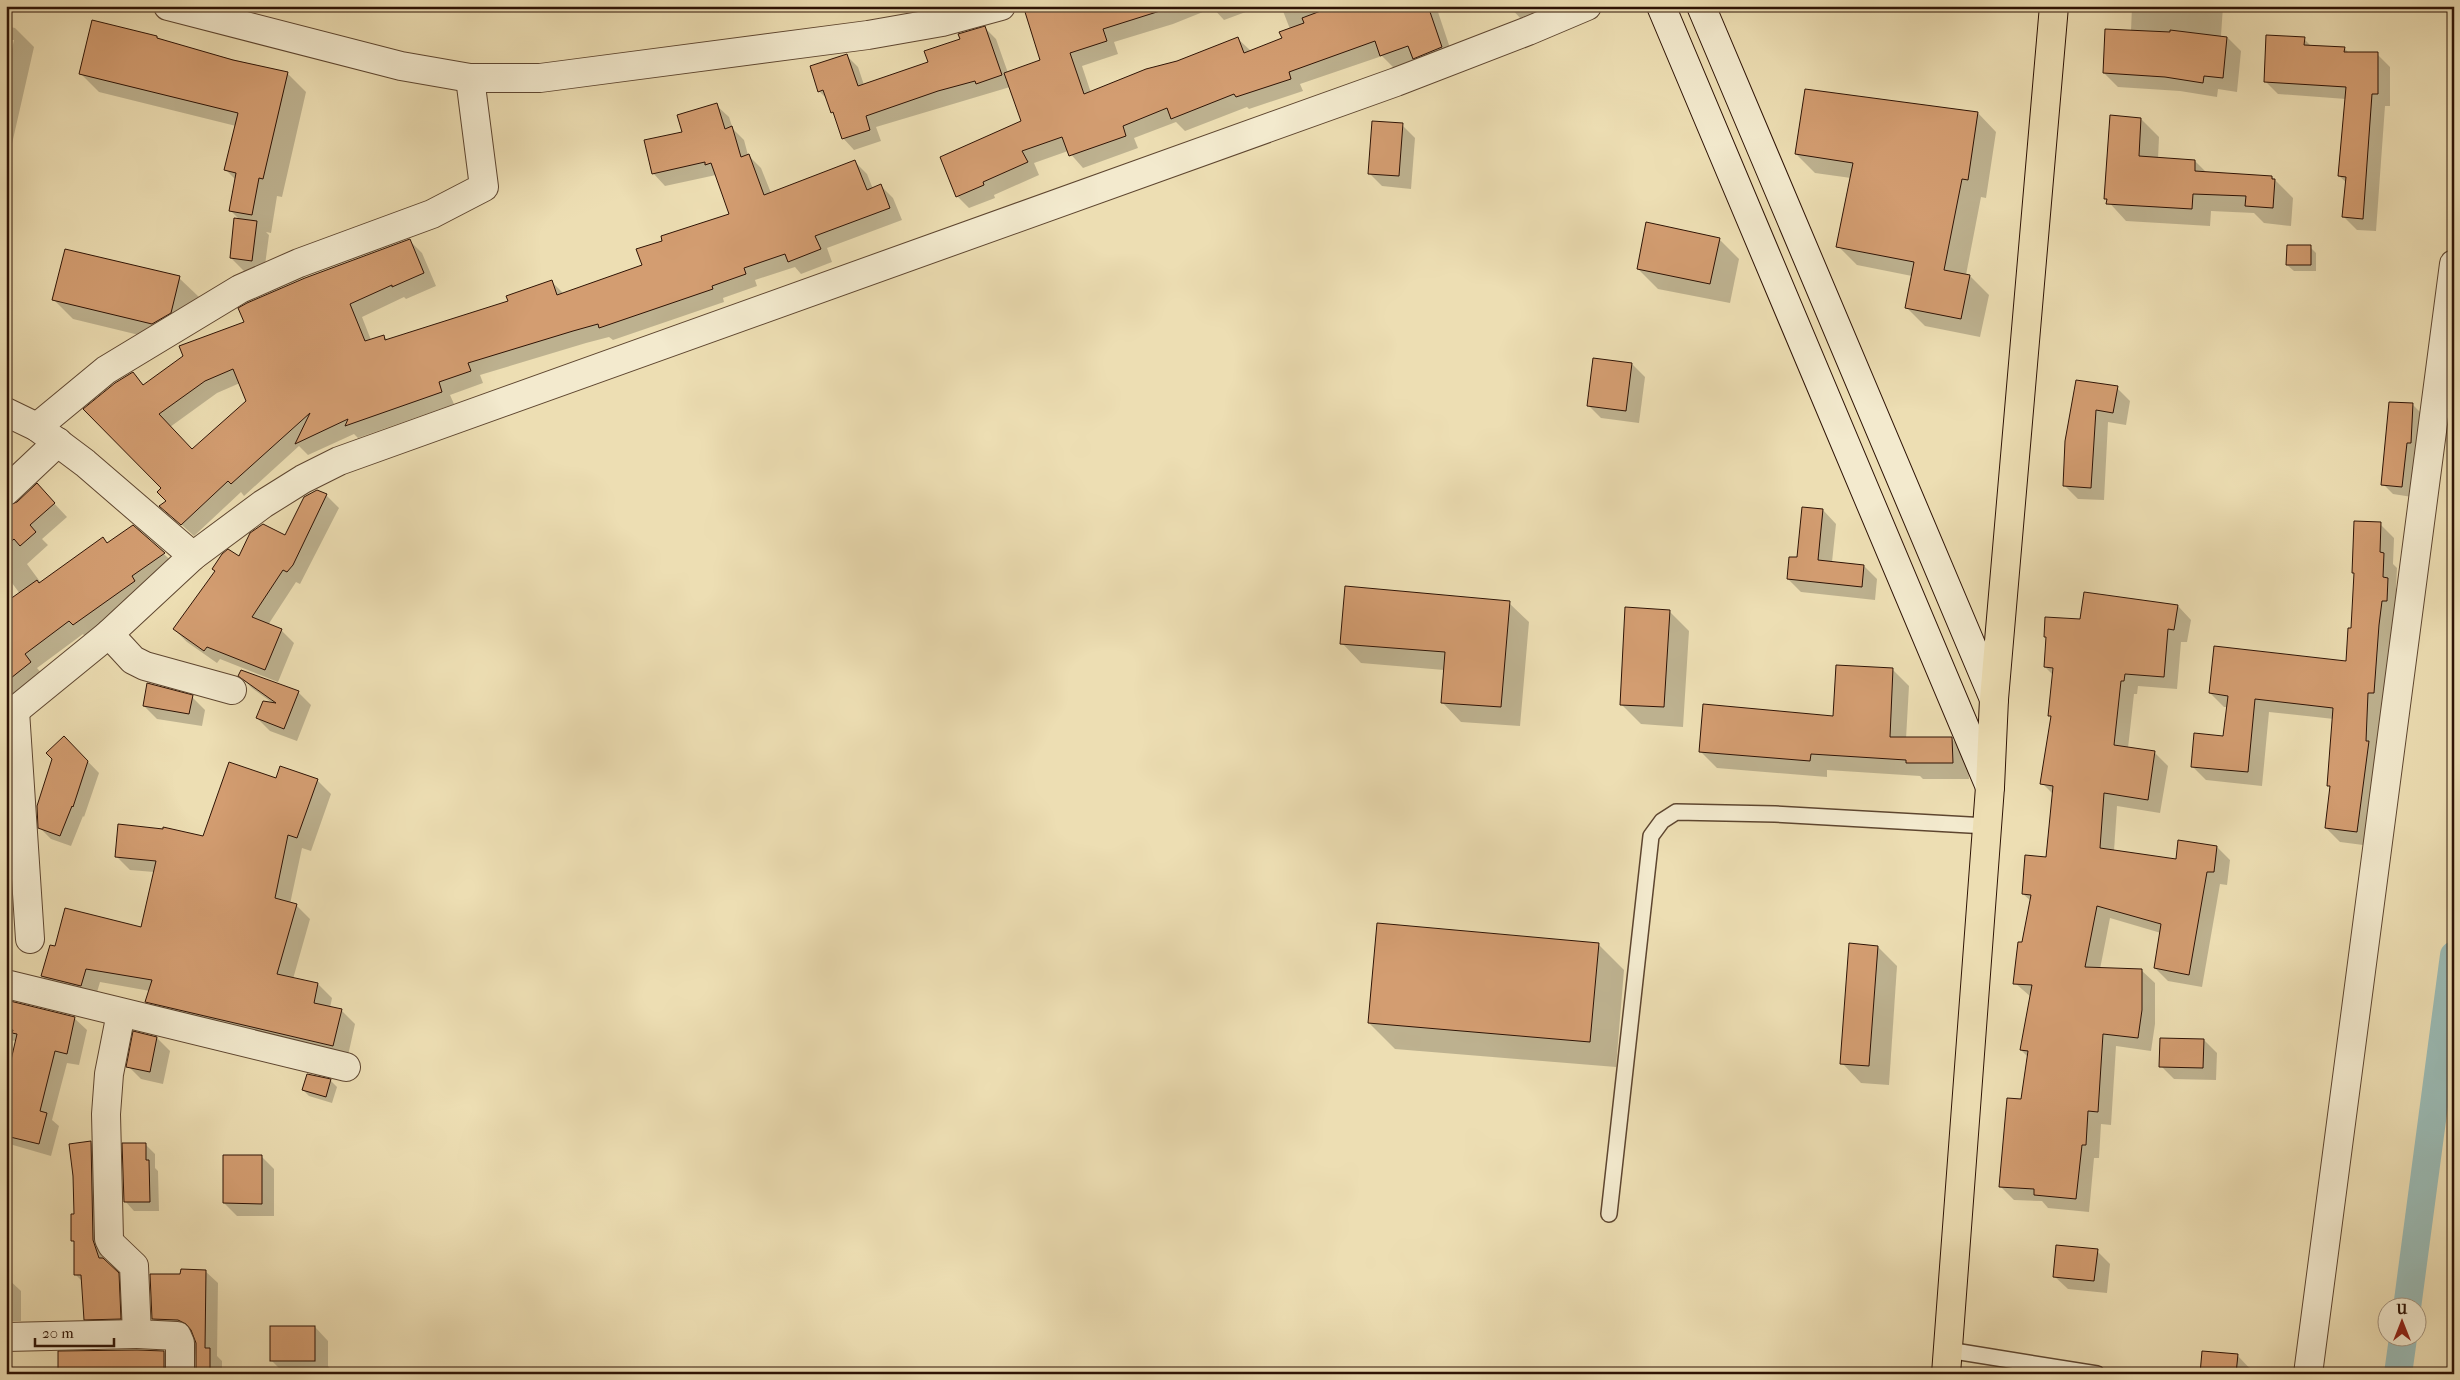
<svg xmlns="http://www.w3.org/2000/svg" width="2460" height="1380" font-family="'IM FELL French Canon',serif">
	<style>
		.shadow { fill: #0003; fill-rule: evenodd }
		.lines { fill: none; stroke-linecap: round; stroke-linejoin: round }
		.canal { stroke: #9bbbb5; stroke-width: 28 }
		.building { fill: #d39d71; stroke: #2e1305; fill-rule: evenodd }
		.lane-casing { stroke: #5e4630; stroke-width: 18 }
		.street-casing { stroke: #5e4630; stroke-width: 30 }
		.secondary-casing { stroke: #2e1305; stroke-width: 30 }
		.primary-casing { stroke: #2e1305; stroke-width: 30 }
		.lane { stroke: #f3eace; stroke-width: 15 }
		.street { stroke: #f3eace; stroke-width: 28 }
		.secondary { stroke: #f3eace; stroke-width: 28 }
		.primary { stroke: #eddeb3; stroke-width: 28 }
	</style>
	<rect width="100%" height="100%" fill="#eddeb3"/>
	<filter id="stains"><feTurbulence type="fractalNoise" baseFrequency=".004" numOctaves="4"/><feColorMatrix values="0 0 0 0 .2 0 0 0 0 .09 0 0 0 0 .02 0 0 0 .5 -.17"/></filter>
	<radialGradient id="worn" r=".72"><stop offset=".6" stop-color="#630" stop-opacity="0"/><stop offset="1" stop-color="#630" stop-opacity=".3"/></radialGradient>
	<!-- shadow -->
	<g class="shadow">
		<polygon points="1050,6 1262,6 1224,20 1213,8 1173,24 1114,42 1118,54 1082,66 1091,93 1238,39 1251,51 1283,39 1290,29 1281,6 1319,6 1321,12 1338,6 1436,6 1454,60 1415,60 1394,68 1382,56 1300,84 1303,91 1249,109 1247,107 1185,131 1176,122 1134,138 1138,148 1083,168 1068,151 1034,163 1039,175 994,195 995,198 969,208 957,196 1022,122 1010,87 876,127 881,141 854,150 843,138 828,100 819,91 847,56 858,67 864,85 929,62 962,40 985,28 996,39 1008,73 1042,61"/>
		<polygon points="1509,6 1590,6 1521,19"/>
		<polygon points="2132,6 2223,6 2221,36 2227,37 2241,51 2237,92 2218,89 2217,97 2180,91 2118,87 2104,73 2131,31"/>
		<polygon points="2425,6 2454,6 2454,9"/>
		<polygon points="6,26 15,28 34,47 9,157 6,156 6,75 14,40 12,40 6,64"/>
		<polygon points="157,37 160,41 287,73 306,92 282,197 277,196 271,233 266,232 269,235 264,273 244,271 231,258 240,220 230,210 236,180 226,170 236,126 99,92 80,73"/>
		<polygon points="2304,39 2312,47 2344,48 2349,53 2377,54 2390,67 2390,106 2385,106 2376,231 2357,230 2344,217 2347,183 2339,176 2346,99 2278,94 2265,81"/>
		<path d="M716 105 729 117 733 129 744 140 748 155 761 168 771 193 855 162 867 174 873 189 881 186 893 198 902 220 827 248 832 262 801 274 795 267 755 280 757 286 723 298 724 302 613 340 609 337 586 343 480 375 483 383 450 395 454 404 358 438 354 434 308 455 299 446 244 496 241 492 194 536 161 506 168 502 133 374 145 386 245 322 409 240 422 253 436 286 406 299 404 297 362 317 371 340 383 336 388 340 509 302 551 281 564 294 643 266 664 242 731 215 716 175 665 186 653 173 683 132ZM240 383 247 402 193 451 170 427 217 393Z"/>
		<polygon points="1978,113 1996,132 1986,198 1981,197 1966,275 1970,276 1989,295 1980,337 1925,326 1906,307 1912,276 1857,265 1838,246 1851,178 1815,173 1796,154"/>
		<polygon points="2141,119 2159,137 2158,159 2195,161 2207,173 2272,177 2293,198 2291,226 2264,223 2254,213 2211,211 2210,226 2126,221 2105,198"/>
		<polygon points="1402,125 1415,138 1411,189 1382,186 1369,173"/>
		<polygon points="1719,239 1739,259 1730,303 1658,289 1638,269"/>
		<polygon points="2310,247 2316,253 2316,271 2294,271 2287,265"/>
		<polygon points="179,278 199,297 190,332 172,343 73,319 53,299"/>
		<polygon points="1632,364 1645,377 1639,423 1601,418 1588,405"/>
		<polygon points="2077,381 2117,388 2130,401 2126,425 2108,422 2104,500 2078,499 2065,486"/>
		<polygon points="2412,404 2422,414 2412,497 2393,494 2383,484"/>
		<polygon points="37,485 67,517 42,539 48,545 27,564 41,583 103,539 108,544 133,526 177,566 86,638 83,634 37,668 43,675 6,711 6,632 32,610 12,583 6,587 6,507 11,507"/>
		<polygon points="326,495 339,508 300,584 296,582 268,625 281,630 294,643 278,682 220,659 217,663 187,642 174,629 239,558 286,537"/>
		<polygon points="1823,510 1836,524 1832,562 1864,566 1877,579 1875,600 1801,592 1788,579"/>
		<polygon points="2380,524 2394,538 2393,564 2397,568 2396,588 2401,593 2388,707 2382,706 2380,754 2371,846 2340,842 2326,828 2331,788 2329,785 2334,719 2269,712 2262,786 2206,780 2192,766 2225,738 2228,707 2224,707 2210,693 2347,662 2353,629 2356,575 2354,573"/>
		<polygon points="1509,603 1529,622 1520,726 1461,722 1442,702 1444,670 1361,663 1342,643"/>
		<polygon points="2178,606 2191,620 2187,642 2181,642 2177,689 2138,686 2137,694 2134,694 2128,748 2154,752 2168,766 2160,813 2117,806 2114,851 2177,860 2217,847 2230,860 2227,885 2220,884 2202,987 2168,981 2155,968 2161,933 2110,918 2100,969 2141,970 2155,983 2155,1024 2151,1051 2116,1046 2111,1125 2101,1124 2099,1158 2094,1158 2089,1212 2048,1208 2042,1201 2014,1200 2000,1186 2022,1100 2028,1057 2021,1050 2031,997 2015,983 2031,901 2023,894 2048,859 2054,795 2042,783 2052,718 2050,715 2053,675 2045,667 2047,639 2045,636 2081,620"/>
		<polygon points="1669,611 1689,631 1683,727 1641,724 1621,704"/>
		<polygon points="1892,669 1909,686 1906,739 1952,739 1968,755 1969,779 1923,779 1920,776 1827,770 1827,777 1717,768 1700,751 1834,717"/>
		<polygon points="239,675 298,692 311,705 297,741 270,731 257,718 274,704 252,688"/>
		<polygon points="192,697 205,710 202,726 157,719 144,706"/>
		<polygon points="64,737 99,773 84,817 83,816 71,846 51,839 40,828"/>
		<polygon points="277,780 317,780 331,794 311,851 302,848 290,904 296,905 310,919 293,979 318,984 332,998 330,1008 341,1010 355,1024 347,1060 161,1016 147,1002 150,991 100,982 95,999 56,990 42,976 56,948 142,929 154,872 130,870 116,856 204,837"/>
		<polygon points="6,809 17,819 20,862 6,862"/>
		<polygon points="1598,944 1624,970 1616,1067 1395,1049 1369,1023"/>
		<polygon points="1878,947 1897,966 1889,1085 1861,1083 1842,1063"/>
		<polygon points="6,1001 74,1018 87,1030 79,1065 67,1063 52,1120 59,1126 51,1156 6,1143 6,1076 9,1076 17,1041 6,1040"/>
		<polygon points="134,1033 157,1038 170,1051 163,1084 141,1079 128,1066"/>
		<polygon points="2204,1040 2217,1053 2216,1080 2174,1079 2161,1066"/>
		<polygon points="331,1081 337,1087 332,1103 309,1096 303,1090"/>
		<polygon points="91,1143 98,1150 101,1249 104,1261 126,1282 128,1326 93,1327 85,1319 83,1282 76,1275 76,1243 72,1240 75,1215 71,1145"/>
		<polygon points="145,1144 155,1154 155,1168 158,1171 159,1211 134,1211 125,1201"/>
		<polygon points="261,1156 274,1169 274,1216 237,1216 224,1203"/>
		<polygon points="2097,1251 2110,1264 2107,1293 2068,1289 2054,1276"/>
		<polygon points="205,1271 218,1283 217,1356 222,1361 222,1374 197,1374 194,1334 165,1331 153,1319 182,1275"/>
		<polygon points="6,1277 21,1291 21,1321 6,1321"/>
		<polygon points="315,1327 328,1341 328,1366 333,1374 284,1373 271,1360"/>
		<polygon points="164,1352 176,1364 176,1374 60,1374"/>
		<polygon points="2237,1355 2255,1374 2201,1374"/>
	</g>
	<g class="lines">
		<!-- canal -->
		<g class="canal">
			<polyline points="2407,1308 2454,955"/>
			<polyline points="2398,1374 2403,1338"/>
		</g>
	</g>
	<!-- building -->
	<g class="building">
		<polygon points="1045,6 1160,6 1160,11 1103,29 1107,41 1070,53 1084,94 1146,69 1177,61 1238,37 1244,53 1282,38 1279,32 1304,23 1302,18 1334,6 1428,6 1442,47 1413,59 1408,46 1380,56 1375,41 1289,72 1291,79 1236,97 1234,94 1171,119 1167,108 1123,126 1126,136 1069,156 1062,137 1022,151 1028,162 983,182 984,185 956,197 940,157 1021,121 1004,73 1040,60 1025,12"/>
		<polygon points="92,20 157,36 157,38 233,60 288,72 263,179 259,178 252,215 229,211 236,173 224,170 238,113 79,74"/>
		<polygon points="985,26 1002,75 976,84 975,81 938,91 866,116 870,130 842,139 833,112 831,113 823,90 818,92 810,66 847,54 858,86 928,62 924,51 960,39 958,34"/>
		<polygon points="2105,29 2170,32 2170,30 2227,37 2223,78 2204,76 2203,83 2165,77 2103,73"/>
		<polygon points="2266,35 2305,37 2304,45 2345,47 2344,52 2378,52 2378,94 2372,94 2363,219 2342,217 2346,177 2338,176 2346,87 2264,82"/>
		<polygon points="1805,89 1978,112 1968,180 1962,179 1944,270 1970,275 1961,319 1905,308 1914,262 1836,247 1853,163 1795,154"/>
		<path d="M717 103 725 129 732 126 741 157 749 154 764 195 855 160 867 190 881 184 890 208 815 236 821 249 788 262 785 254 744 268 746 274 712 286 713 289 599 328 598 324 573 331 468 363 471 371 439 382 442 392 345 426 348 419 295 444 310 413 231 484 228 481 181 525 159 506 166 501 157 492 161 488 83 409 115 383 133 372 143 385 183 356 179 346 244 322 238 308 247 303 305 278 410 239 424 273 392 287V285L350 304 365 341 384 335 385 340 508 301 506 296 552 280 557 295 642 265 636 249 662 241 661 236 729 214 711 163 705 165V162L652 174 644 140 682 132 677 115ZM233 369 246 401 192 449 159 414 205 381Z"/>
		<polygon points="2110,115 2141,118 2139,156 2195,160 2195,171 2272,176 2272,179 2275,179 2273,208 2245,206 2246,196 2193,194 2192,209 2106,204 2107,199 2104,199"/>
		<polygon points="1372,121 1403,123 1399,176 1368,174"/>
		<polygon points="234,218 257,221 252,261 230,258"/>
		<polygon points="1646,222 1720,238 1710,284 1637,269"/>
		<polygon points="2287,245 2311,245 2311,265 2286,265"/>
		<polygon points="65,249 180,276 171,313 152,324 52,300"/>
		<polygon points="1593,358 1632,363 1626,411 1587,406"/>
		<polygon points="2076,380 2118,386 2113,413 2096,410 2091,488 2063,486 2065,441"/>
		<polygon points="2389,402 2413,403 2411,443 2407,443 2402,487 2381,485"/>
		<polygon points="37,483 55,503 30,525 36,532 20,546 14,539 6,546 6,506 17,502"/>
		<polygon points="317,490 327,494 293,565 287,572 283,570 252,617 282,629 265,670 207,647 204,651 173,629 215,571 212,569 222,554 228,549 239,556 250,533 263,524 285,535 304,497"/>
		<polygon points="1802,507 1823,509 1818,560 1864,565 1862,587 1787,579 1789,557 1797,557"/>
		<polygon points="2354,521 2381,522 2380,552 2384,553 2383,577 2388,578 2387,601 2382,601 2379,625 2374,693 2368,693 2366,741 2369,741 2357,832 2325,828 2330,786 2327,786 2333,708 2255,699 2248,772 2191,767 2194,733 2223,736 2228,696 2209,693 2214,646 2346,661 2348,628 2351,628 2354,573 2352,573"/>
		<polygon points="133,525 165,553 132,576 135,581 73,625 69,621 25,654 31,662 6,682 6,602 37,580 39,583 103,537 107,543"/>
		<polygon points="1345,586 1510,601 1501,707 1441,703 1445,652 1340,644"/>
		<polygon points="2084,592 2178,605 2174,630 2168,629 2164,677 2125,674 2124,681 2121,681 2114,745 2155,751 2148,800 2104,793 2100,848 2176,859 2178,840 2217,846 2214,872 2207,872 2189,975 2154,968 2161,924 2097,906 2085,967 2142,969 2142,1010 2138,1038 2103,1034 2098,1112 2088,1111 2086,1145 2082,1145 2076,1199 2034,1195 2034,1189 1999,1187 2007,1098 2021,1099 2028,1051 2020,1050 2032,985 2013,984 2018,942 2022,942 2031,895 2022,894 2025,855 2046,857 2053,786 2040,784 2051,716 2048,716 2053,668 2044,667 2046,637 2044,637 2045,617 2080,619"/>
		<polygon points="1625,607 1670,610 1664,707 1620,705"/>
		<polygon points="1836,665 1893,668 1890,737 1952,737 1953,763 1906,763 1906,760 1811,754 1810,761 1699,752 1703,704 1833,716"/>
		<polygon points="241,670 299,691 284,729 256,718 263,701 276,703 238,676"/>
		<polygon points="147,683 193,695 189,714 143,706"/>
		<polygon points="64,736 88,761 73,807 72,806 60,836 38,828 37,806 52,759 46,753"/>
		<polygon points="229,762 276,778 280,766 318,779 297,838 288,835 275,898 297,904 277,974 318,983 314,1003 342,1009 333,1046 145,1002 152,980 86,969 81,986 41,976 50,945 55,946 65,908 141,927 156,861 115,857 118,824 163,829 163,827 203,836"/>
		<polygon points="1377,923 1599,943 1590,1042 1368,1023"/>
		<polygon points="1849,943 1878,946 1869,1066 1840,1064"/>
		<polygon points="6,1000 75,1017 67,1054 55,1051 40,1111 47,1113 39,1144 6,1136 6,1082 17,1034 12,1033 13,1030 6,1029"/>
		<polygon points="133,1031 157,1037 150,1072 126,1067"/>
		<polygon points="2160,1038 2204,1039 2203,1068 2159,1067"/>
		<polygon points="307,1074 331,1079 326,1097 302,1090"/>
		<polygon points="91,1141 93,1240 99,1258 103,1258 119,1273 121,1319 84,1320 81,1275 74,1275 74,1241 71,1241 71,1214 74,1214 73,1176 69,1144"/>
		<polygon points="122,1143 146,1143 146,1160 149,1160 150,1202 124,1202"/>
		<polygon points="223,1155 262,1155 262,1204 223,1203"/>
		<polygon points="2056,1245 2098,1249 2094,1281 2053,1277"/>
		<polygon points="181,1269 206,1270 205,1348 210,1348 210,1374 196,1374 196,1343 191,1330 186,1324 178,1320 152,1319 150,1274 180,1274"/>
		<rect x="270" y="1326" width="45" height="35"/>
		<polygon points="137,1350 164,1351 164,1374 58,1374 58,1351"/>
		<polygon points="2202,1351 2238,1354 2236,1374 2200,1374"/>
	</g>
	<g class="lines">
		<defs>
			<g id="lane">
				<polyline points="1609,1214 1651,836 1662,821 1676,812 1775,814 1987,826"/>
				<polyline points="1948,1350 2097,1374"/>
			</g>
			<g id="street">
				<polyline points="168,6 401,66 470,78 540,78 868,35 942,22 1001,6"/>
				<polyline points="6,412 37,427 85,463 193,556"/>
				<polyline points="37,427 106,370 240,289 299,263 432,214 484,187 470,78"/>
				<polyline points="6,491 58,442"/>
				<polyline points="109,634 133,660 145,666 232,690"/>
				<polyline points="15,711 30,939"/>
				<polyline points="6,718 109,634 193,556 263,504 303,479 339,461 1396,82 1528,31 1587,6"/>
				<polyline points="6,984 346,1067"/>
				<polyline points="121,1013 109,1074 106,1114 109,1239 112,1245 134,1266 137,1334 177,1336 180,1343 180,1374"/>
				<polyline points="6,1337 137,1334"/>
				<polyline points="2308,1374 2454,264"/>
			</g>
			<g id="secondary">
				<polyline points="1661,6 1990,787"/>
				<polyline points="1701,6 1994,699"/>
			</g>
			<polyline id="primary" points="1946,1374 1990,787 1994,699 2054,6"/>
		</defs>
		<!-- lane casing -->
		<use href="#lane" class="lane-casing"/>
		<!-- street casing -->
		<use href="#street" class="street-casing"/>
		<!-- secondary casing -->
		<use href="#secondary" class="secondary-casing"/>
		<!-- primary casing -->
		<use href="#primary" class="primary-casing"/>
		<!-- lane -->
		<use href="#lane" class="lane"/>
		<!-- street -->
		<use href="#street" class="street"/>
		<!-- secondary -->
		<use href="#secondary" class="secondary"/>
		<!-- primary -->
		<use href="#primary" class="primary"/>
	</g>
	<!-- margin -->
	<rect width="2460" height="1380" fill="none" stroke="#eddeb3" stroke-width="25"/>
	<rect x="8" y="8" width="2445" height="1365" fill="none" stroke="#2e1305" stroke-width="2.5"/>
	<rect x="12" y="12" width="2435" height="1355" fill="none" stroke="#2e1305"/>
	<!-- north arrow -->
	<g transform="translate(2402 1322)"><circle r="24" fill="#f3eace" stroke="#a4947e"/>
	<path d="M0-4L9 19L0 12L-9 19Z" fill="#8f2418"/>
	<text y="-8" font-size="14" font-weight="bold" text-anchor="middle" fill="#2e1305">U</text>
	</g>
	<!-- scale -->
	<path d="M35 1338v8h79v-8" fill="none" stroke="#2e1305" stroke-width="2.5"/>
	<text x="42" y="1338" font-size="15" fill="#2e1305" stroke="#f3eace" stroke-width="4" paint-order="stroke">20 m</text>
	<rect width="100%" height="100%" filter="url(#stains)"/>
	<rect width="100%" height="100%" fill="url(#worn)"/>
</svg>
